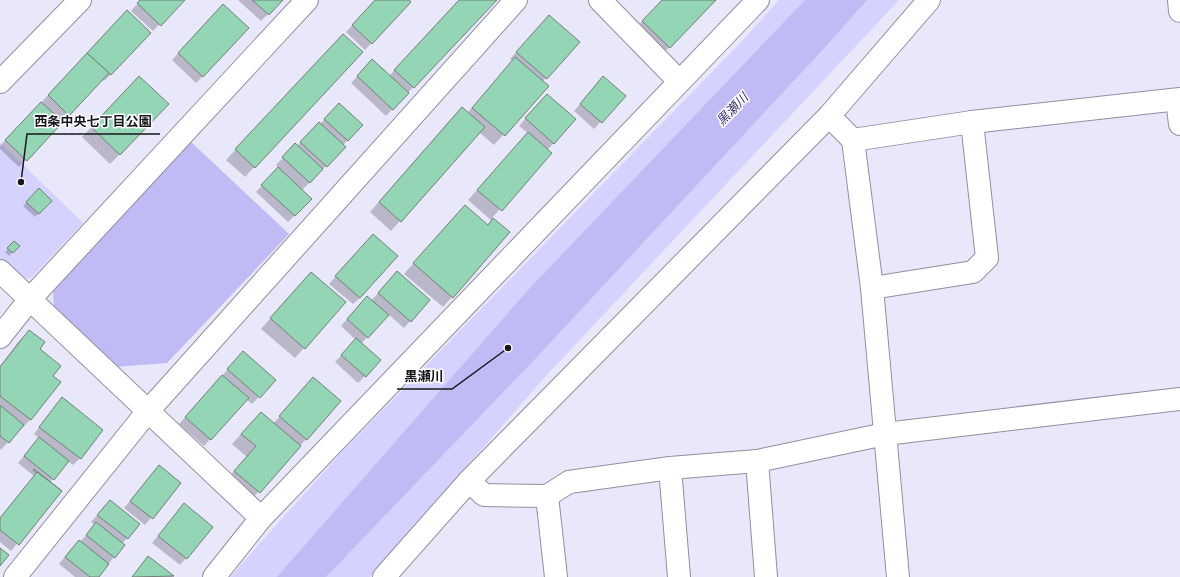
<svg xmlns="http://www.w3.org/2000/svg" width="1180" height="577" font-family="'Public Sans','Noto Sans JP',sans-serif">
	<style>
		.green { fill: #d6d2ff }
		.water { fill: #c0baf5 }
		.shadow { fill: #0003 }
		.building { fill: #93d5b4; stroke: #708077 }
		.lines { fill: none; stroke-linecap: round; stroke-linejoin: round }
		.minor-casing { stroke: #908fa0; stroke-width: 24 }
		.minor { stroke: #fff; stroke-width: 22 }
		.labels { text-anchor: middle; stroke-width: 3; stroke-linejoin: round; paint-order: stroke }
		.water-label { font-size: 13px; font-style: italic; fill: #3c2e72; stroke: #fff }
		.leader { fill: none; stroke: #17171d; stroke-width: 1.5 }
		.callout-dot { fill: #17171d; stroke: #fff; stroke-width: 1.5 }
		.callout-label { font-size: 13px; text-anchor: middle; font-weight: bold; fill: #17171d; stroke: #fff; stroke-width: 3; stroke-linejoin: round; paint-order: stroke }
	</style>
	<rect width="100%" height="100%" fill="#e9e7fa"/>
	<!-- green -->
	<g class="green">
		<polygon points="779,0 899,0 544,378 370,577 230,577 338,456 744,39"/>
		<polygon points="0,142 83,223 30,279 20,277 0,258"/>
	</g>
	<!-- water -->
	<g class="water">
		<polygon points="805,0 867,0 827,45 536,358 326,577 277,577 529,289"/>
		<polygon points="190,141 289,234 167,363 114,367 54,308 53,290"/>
	</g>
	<!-- shadow -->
	<g class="shadow">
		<polygon points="141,0 183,0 153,31 131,11"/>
		<polygon points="238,0 282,0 261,21"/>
		<polygon points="376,0 411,0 365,50 346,32"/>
		<polygon points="459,0 495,0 386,116 351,83 372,61 389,76"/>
		<polygon points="663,0 715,0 654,63 627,37"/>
		<polygon points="216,12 203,76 196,83 172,60"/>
		<polygon points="549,16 546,78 542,82 547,86 494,145 479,132 391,231 370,212 452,118 462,108 467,113 513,61 510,59"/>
		<polygon points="121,18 111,74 104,81 102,79 19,167 0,149 0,146"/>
		<polygon points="333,45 254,167 245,177 226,160"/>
		<polygon points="597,84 624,96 594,129 574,111"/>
		<polygon points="130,87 120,154 110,164 82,137"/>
		<polygon points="540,102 554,143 547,150 550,153 492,218 509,233 443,307 404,274 465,206 487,225 492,221 468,200 528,133 519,126"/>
		<polygon points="333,111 362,125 343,145 345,147 302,190 311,199 288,222 256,192 279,168 276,165 289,151 297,146 312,130 320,124"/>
		<polygon points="39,190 51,201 35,217 23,206"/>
		<polygon points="14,242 18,246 9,256 5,252"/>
		<polygon points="366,242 360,298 353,304 329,284"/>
		<polygon points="390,280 410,321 404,328 388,314 361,344 365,376 358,383 335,362 356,340 341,326 360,304 371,301"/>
		<polygon points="301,283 345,302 295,358 261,329"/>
		<polygon points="29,331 52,376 60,383 30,420 20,430 19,429 1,450 0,448 0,366 19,341"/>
		<polygon points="237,359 275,380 252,404 246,399 204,446 179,424"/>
		<polygon points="307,385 340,402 249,502 225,481 247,457 232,444 251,423 273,424"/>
		<polygon points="56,405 102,430 80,458 73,465 68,461 49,483 60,491 11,551 0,542 0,518 34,476 18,463 39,438 34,434"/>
		<polygon points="159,466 180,483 145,525 124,508"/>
		<polygon points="110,501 139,524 122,544 114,557 98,577 75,577 59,564 72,548 79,541 80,542 95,525 91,522"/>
		<polygon points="184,505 186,558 180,565 152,543"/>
		<polygon points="148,558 173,577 132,577"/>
	</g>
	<!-- building -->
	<g class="building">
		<polygon points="140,0 185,0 161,26 137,3"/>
		<polygon points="252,0 283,0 269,15"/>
		<polygon points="375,0 409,0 411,2 372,44 352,25"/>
		<polygon points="459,0 497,0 414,88 394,70"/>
		<polygon points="662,0 716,0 670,48 642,21"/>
		<polygon points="223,4 249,28 203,77 178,53"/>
		<polygon points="127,10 151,33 111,75 87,53"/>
		<polygon points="549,15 580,42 547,79 516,52"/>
		<polygon points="343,34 363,52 255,168 235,149"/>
		<polygon points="87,53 109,73 69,116 48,95"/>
		<polygon points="515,57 549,86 505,136 472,108"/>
		<polygon points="372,59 409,93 393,110 357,76"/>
		<polygon points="139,76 169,104 120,155 91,127"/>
		<polygon points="603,76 626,96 602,123 580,104"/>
		<polygon points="547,94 576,119 554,144 525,118"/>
		<polygon points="41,102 63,122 27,161 5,140"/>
		<polygon points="339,103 363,125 348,141 324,119"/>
		<polygon points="462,107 485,127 401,222 379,202"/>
		<polygon points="319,122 346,147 327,167 300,142"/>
		<polygon points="528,132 552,153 502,211 477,190"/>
		<polygon points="295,143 323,169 310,183 282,157"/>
		<polygon points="278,167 312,199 295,216 261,185"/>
		<polygon points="39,188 52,201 39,214 26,202"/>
		<polygon points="465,205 488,225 493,218 510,232 453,298 413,263"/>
		<polygon points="373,234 398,256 360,298 335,276"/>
		<polygon points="14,241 20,246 13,253 7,248"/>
		<polygon points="397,271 430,300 411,322 378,293"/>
		<polygon points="311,272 346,302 305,349 270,318"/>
		<polygon points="367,296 389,315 368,338 347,319"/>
		<polygon points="29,330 45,342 40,349 61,366 53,376 61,382 31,420 0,396 0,367"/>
		<polygon points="356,338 381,360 366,377 341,355"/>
		<polygon points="243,351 276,380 260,398 227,369"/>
		<polygon points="222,375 249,398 211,440 185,417"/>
		<polygon points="313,377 341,401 307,440 279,416"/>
		<polygon points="62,397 103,430 81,459 39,427"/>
		<polygon points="0,405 24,425 9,443 0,436"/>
		<polygon points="261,412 301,446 260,493 234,471 256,446 241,434"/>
		<polygon points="39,437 69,461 54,480 24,456"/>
		<polygon points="159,465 181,483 153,519 130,501"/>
		<polygon points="34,469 62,491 61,492 33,470"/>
		<polygon points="37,472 62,491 19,545 0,530 0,518"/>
		<polygon points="110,500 140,524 128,539 97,515"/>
		<polygon points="184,503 213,527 187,559 158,536"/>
		<polygon points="96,522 125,545 115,558 86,535"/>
		<polygon points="79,540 109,564 99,577 90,577 65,557"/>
		<polygon points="0,548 9,555 0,566"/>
		<polygon points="148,556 174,576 132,577"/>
	</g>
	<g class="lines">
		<defs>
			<g id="minor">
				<polyline points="600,0 679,81"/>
				<polyline points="1179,0 1180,11"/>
				<polyline points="0,82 80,0"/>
				<polyline points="1177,100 1180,124"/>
				<polyline points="829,116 853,140 872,288 898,577"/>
				<polyline points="853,140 972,122 1180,99"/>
				<polyline points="0,271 261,518"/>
				<polyline points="872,288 973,272 987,258 972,122"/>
				<polyline points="0,337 30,299 307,0"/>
				<polyline points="757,461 766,577"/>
				<polyline points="670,468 679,577"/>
				<polyline points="469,481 484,495 547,496 556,577"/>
				<polyline points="547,496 569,482 670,468 757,461 885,434 1180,399"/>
				<polyline points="15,577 148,411 516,0"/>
				<polyline points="214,577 261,518 758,0"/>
				<polyline points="384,577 469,481 829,116 929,0"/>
			</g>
		</defs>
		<!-- minor casing -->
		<use href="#minor" class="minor-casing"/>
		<!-- minor -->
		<use href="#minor" class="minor"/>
	</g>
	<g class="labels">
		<!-- water labels -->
		<g class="water-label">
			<text transform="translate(732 109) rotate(-46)" y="5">黒瀬川</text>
		</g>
	</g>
	<!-- callouts -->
	<path class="leader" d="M21 182L27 134H160M508 348L452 389H397"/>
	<g class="callout-dot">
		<circle cx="21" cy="182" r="4"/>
		<circle cx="508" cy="348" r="4"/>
	</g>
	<g class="callout-label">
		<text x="93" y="126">西条中央七丁目公園</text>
		<text x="424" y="381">黒瀬川</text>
	</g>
</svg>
